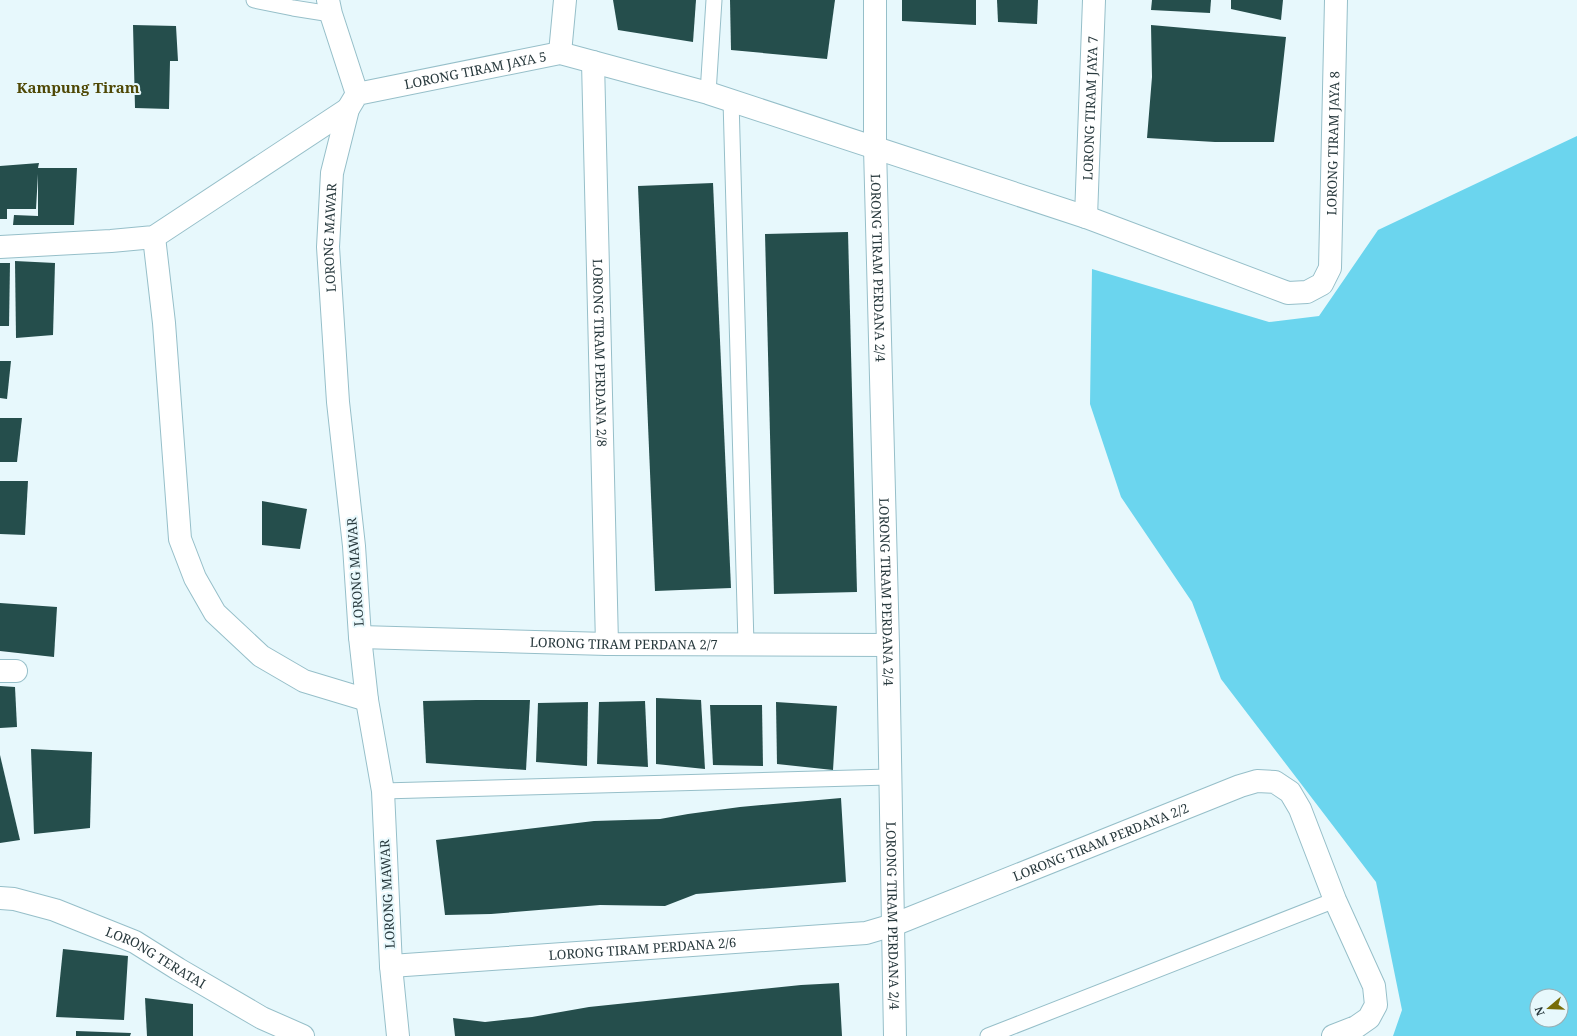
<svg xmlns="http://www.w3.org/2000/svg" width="1577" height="1036" font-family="'Noto Serif',serif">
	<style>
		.forest { fill: #6bd5ee; fill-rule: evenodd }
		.building { fill: #254e4c }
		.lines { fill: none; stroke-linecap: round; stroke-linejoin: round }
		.lane-casing { stroke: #96bfc9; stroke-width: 17 }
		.street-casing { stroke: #96bfc9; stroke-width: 24 }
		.lane { stroke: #fff; stroke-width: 15 }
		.street { stroke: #fff; stroke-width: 22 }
		.labels { text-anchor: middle; stroke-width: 4; stroke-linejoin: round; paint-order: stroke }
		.street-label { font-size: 13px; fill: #28393d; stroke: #e7f8fc }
		.quarter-label { font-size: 15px; font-weight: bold; fill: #4f4805; stroke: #e7f8fc }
	</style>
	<rect width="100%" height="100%" fill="#e7f8fc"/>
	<!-- forest -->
	<path class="forest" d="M1577 136V1036H1393L1402 1010 1376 882 1221 679 1192 602 1121 497 1090 404 1092 269 1269 322 1319 316 1378 230ZM1537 996H1561V1020H1537Z"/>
	<!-- building -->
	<g class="building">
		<polygon points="613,0 696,0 693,42 618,30"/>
		<polygon points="730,0 835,0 827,59 731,50"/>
		<polygon points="902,0 976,0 976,25 902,21"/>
		<polygon points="997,0 1038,0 1037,24 998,22"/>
		<polygon points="1152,0 1211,0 1210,13 1151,10"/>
		<polygon points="1231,0 1283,0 1281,20 1231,9"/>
		<polygon points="133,25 176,26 178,61 170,61 169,109 135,108"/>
		<polygon points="1151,25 1286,37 1281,83 1274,142 1215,142 1147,138 1152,77"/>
		<polygon points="39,163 38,168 77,168 74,225 13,225 14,215 38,216 38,174 36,209 7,209 7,219 0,219 0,166"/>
		<polygon points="713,183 731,588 655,591 638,186"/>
		<polygon points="848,232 857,592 774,594 765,234"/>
		<polygon points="15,261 55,263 53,335 16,338"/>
		<polygon points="0,263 10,263 9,326 0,326"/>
		<polygon points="0,361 11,361 7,399 0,398"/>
		<polygon points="0,418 22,418 17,462 0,462"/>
		<polygon points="0,481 28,481 25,535 0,534"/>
		<polygon points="262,501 307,509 300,549 262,545"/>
		<polygon points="0,603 57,607 54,657 0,651"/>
		<polygon points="0,686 15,687 17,727 0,728"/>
		<polygon points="656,698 701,700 705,769 656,764"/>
		<polygon points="476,700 530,700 526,770 426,763 423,701"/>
		<polygon points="645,701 648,767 597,764 599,702"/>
		<polygon points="588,702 587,766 536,762 538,703"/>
		<polygon points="776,702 837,706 833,770 777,764"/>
		<polygon points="710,705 762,705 763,766 713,765"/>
		<polygon points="31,749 92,752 90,828 34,834"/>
		<polygon points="0,755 20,840 0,843"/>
		<polygon points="841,798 846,882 696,894 665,906 600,905 491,914 445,915 436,840 594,821 660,819 688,814 740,807"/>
		<polygon points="63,949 128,956 124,1020 56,1017"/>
		<polygon points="839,983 842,1036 455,1036 453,1018 485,1022 532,1017 589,1007 801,985"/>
		<polygon points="145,998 193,1004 193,1036 147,1036"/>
		<polygon points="76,1031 131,1033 130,1036 76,1036"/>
	</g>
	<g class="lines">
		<defs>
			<g id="lane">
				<polyline points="254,0 293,8 331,14"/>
				<polyline points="708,93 714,0"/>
				<polyline points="731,100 746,644"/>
				<polyline points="383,791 889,777"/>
				<polyline points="988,1036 1335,900"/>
			</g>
			<g id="street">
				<polyline points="328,0 331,14 357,94"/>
				<path id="s1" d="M875 0V148L888 645 895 1036"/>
				<polyline points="560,53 565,0"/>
				<path id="s2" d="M593 62 607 644"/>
				<path id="s3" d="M1086 217 1094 0"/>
				<polyline points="154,237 164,323 180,539 195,578 215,613 261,656 304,681 367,700"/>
				<polyline points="0,247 111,241 154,237 348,109"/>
				<path id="s4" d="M360 637 607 644 888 645"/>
				<polyline points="0,671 16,671"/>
				<path id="s5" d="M0 898 14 899 55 910 135 942 178 969 262 1018 303 1036"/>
				<path id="s6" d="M391 966 866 933 893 925 1240 786 1257 781 1275 782 1290 792 1300 809 1335 900 1374 986 1376 1005 1369 1018 1356 1027 1333 1036"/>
				<path id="s7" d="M398 1036 391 966 383 791 367 700 360 637 354 546 338 402 328 247 332 173 348 109 357 94 560 53 708 93 1086 217 1288 293 1307 292 1322 284 1330 268 1336 0"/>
			</g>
		</defs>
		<!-- lane casing -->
		<use href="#lane" class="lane-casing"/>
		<!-- street casing -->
		<use href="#street" class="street-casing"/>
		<!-- lane -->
		<use href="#lane" class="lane"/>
		<!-- street -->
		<use href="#street" class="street"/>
	</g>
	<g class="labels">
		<!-- street labels -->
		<g class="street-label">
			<text dy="5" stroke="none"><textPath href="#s7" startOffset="1071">LORONG TIRAM JAYA 5</textPath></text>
			<text dy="5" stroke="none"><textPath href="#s3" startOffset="109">LORONG TIRAM JAYA 7</textPath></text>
			<text dy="5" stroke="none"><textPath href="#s7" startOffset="2103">LORONG TIRAM JAYA 8</textPath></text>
			<text dy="5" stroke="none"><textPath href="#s7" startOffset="802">LORONG MAWAR</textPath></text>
			<text dy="5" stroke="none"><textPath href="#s1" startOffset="268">LORONG TIRAM PERDANA 2/4</textPath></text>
			<text dy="5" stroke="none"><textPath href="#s2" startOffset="291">LORONG TIRAM PERDANA 2/8</textPath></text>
			<text transform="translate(355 572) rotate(-94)" y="5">LORONG MAWAR</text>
			<text dy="5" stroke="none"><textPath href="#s1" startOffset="592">LORONG TIRAM PERDANA 2/4</textPath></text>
			<text dy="5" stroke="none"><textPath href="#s4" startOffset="264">LORONG TIRAM PERDANA 2/7</textPath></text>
			<text dy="5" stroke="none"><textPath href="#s6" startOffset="728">LORONG TIRAM PERDANA 2/2</textPath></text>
			<text transform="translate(387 894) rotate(-93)" y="5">LORONG MAWAR</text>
			<text dy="5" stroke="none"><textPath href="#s1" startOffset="916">LORONG TIRAM PERDANA 2/4</textPath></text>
			<text dy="5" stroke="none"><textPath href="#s6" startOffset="252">LORONG TIRAM PERDANA 2/6</textPath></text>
			<text dy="5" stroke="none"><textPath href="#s5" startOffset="168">LORONG TERATAI</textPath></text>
		</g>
		<!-- quarter labels -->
		<g class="quarter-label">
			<text x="78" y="93">Kampung Tiram</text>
		</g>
	</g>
	<!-- north arrow -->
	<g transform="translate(1549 1008) rotate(251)"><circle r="19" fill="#e7f8fc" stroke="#9bacb0"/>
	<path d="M0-3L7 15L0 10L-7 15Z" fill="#786d08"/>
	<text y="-6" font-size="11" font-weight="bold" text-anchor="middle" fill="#28393d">N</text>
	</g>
</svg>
